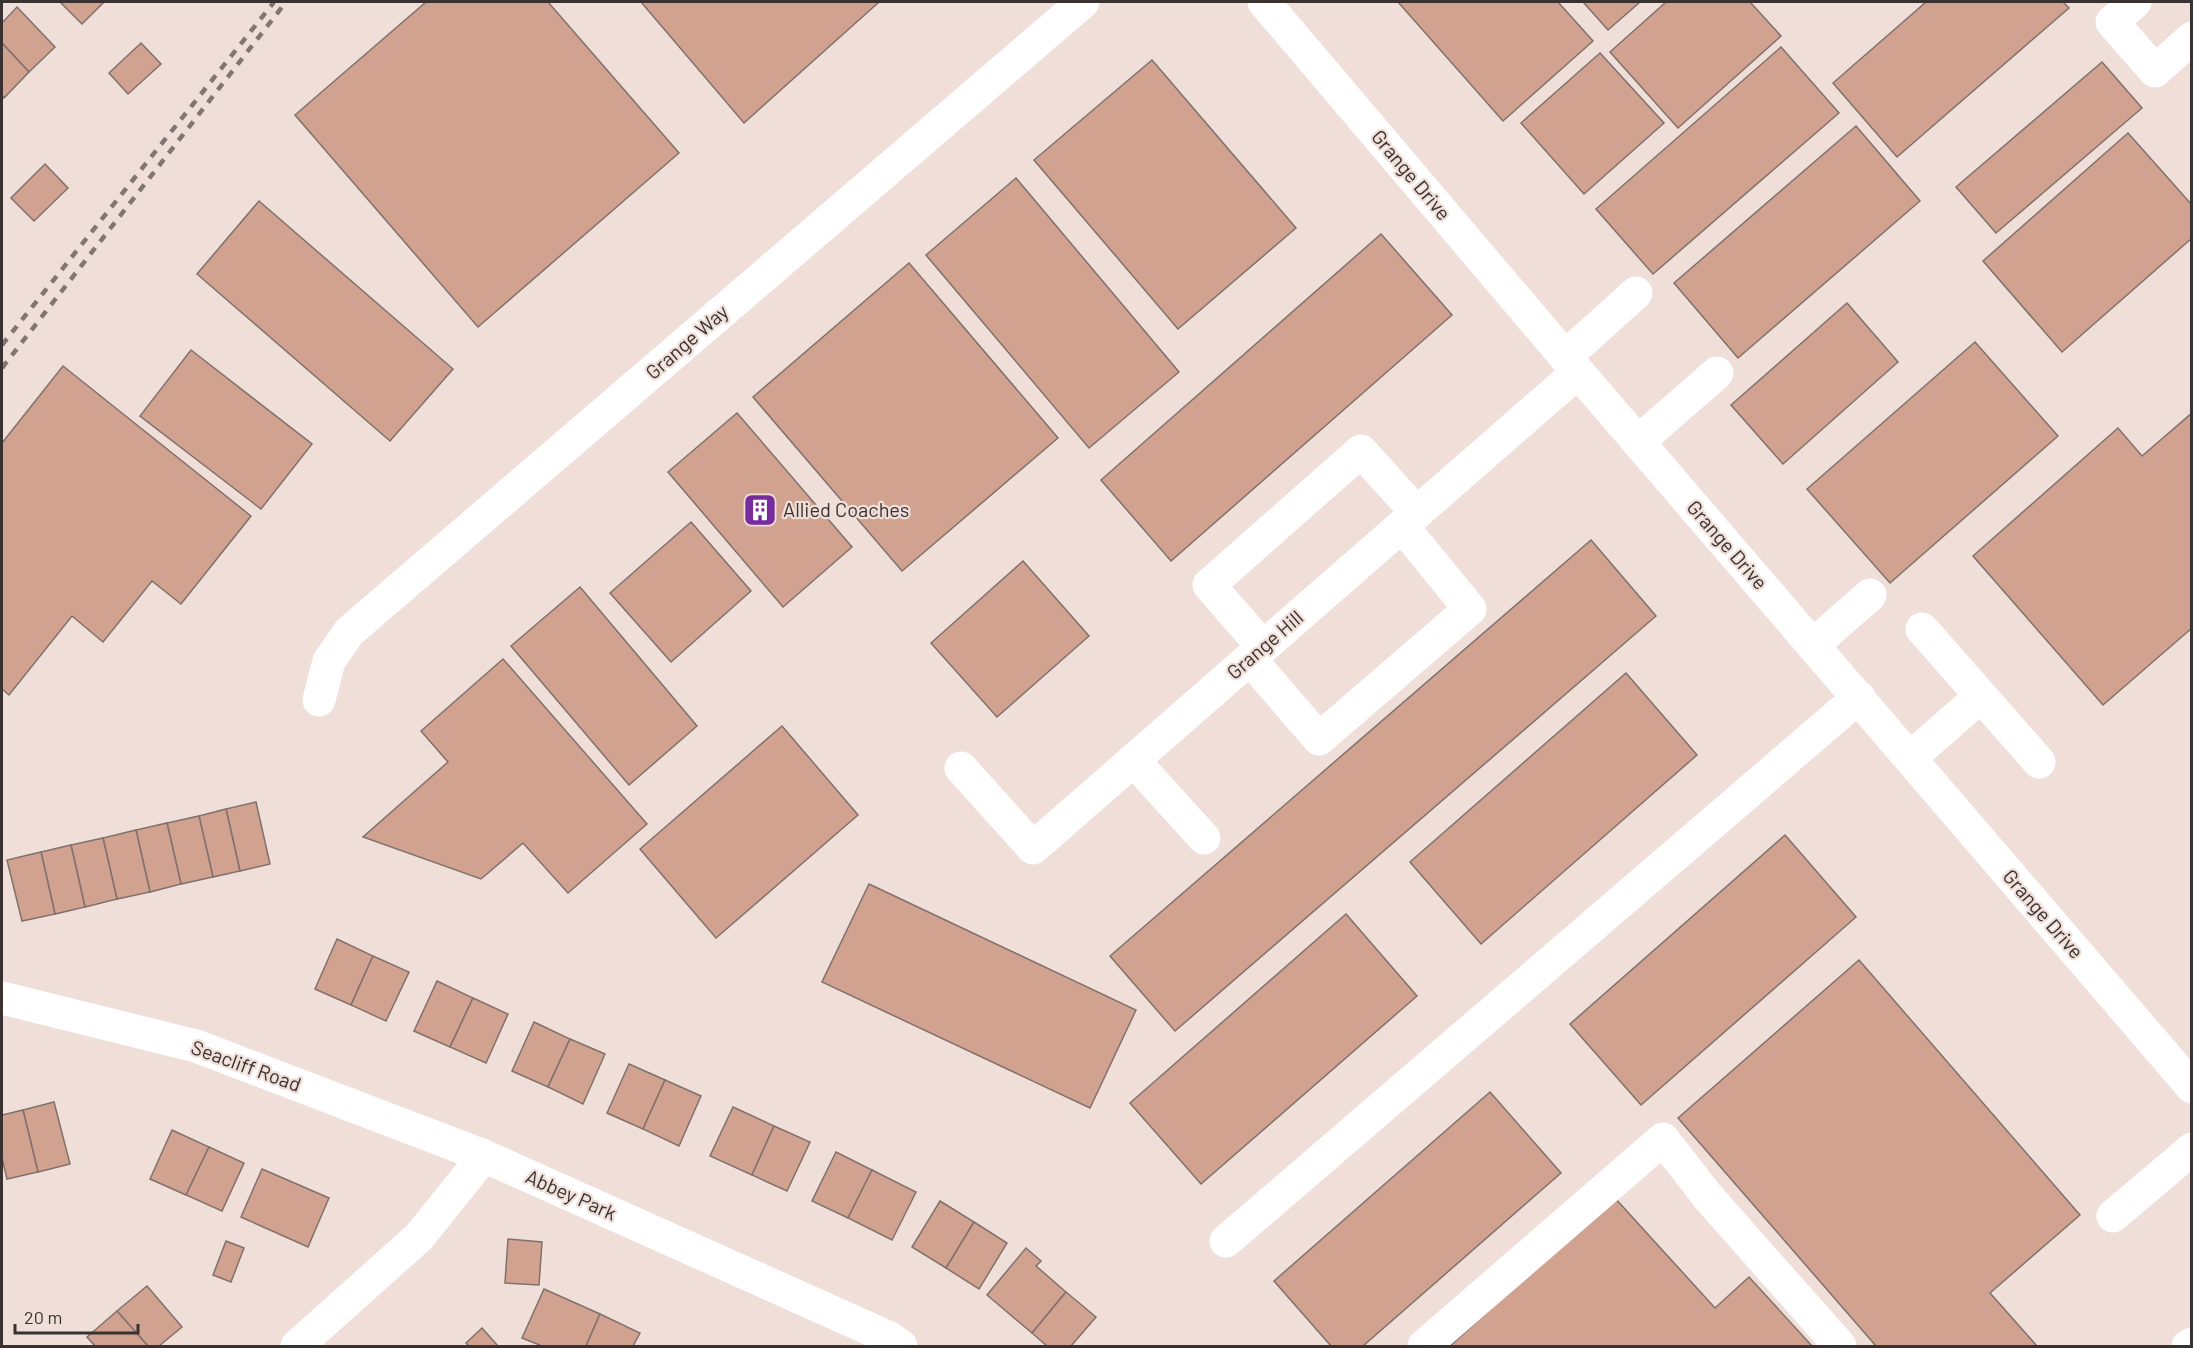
<svg xmlns="http://www.w3.org/2000/svg" width="2193" height="1348" font-family="Barlow,sans-serif">
	<style>
		.building { fill: #d2a290; stroke: #80716c; stroke-width: 1.5 }
		.lines { fill: none; stroke-linecap: round; stroke-linejoin: round }
		.minor { stroke: #fff; stroke-width: 33 }
		.rail { stroke: #817672; stroke-width: 4.5; stroke-dasharray: 8 8; stroke-linecap: butt }
		.labels { text-anchor: middle; stroke-width: 4.5; stroke-linejoin: round; paint-order: stroke }
		.street-label { font-size: 20px; fill: #393230; stroke: #f0dfd9 }
		.poi-label { font-size: 20px; fill: #393230; stroke: #f0dfd9; text-anchor: start }
	</style>
	<rect width="100%" height="100%" fill="#f0dfd9"/>
	<!-- building -->
	<g class="building">
		<polygon points="60,2 104,2 82,24"/>
		<polygon points="426,2 548,2 679,153 478,327 295,115"/>
		<polygon points="641,2 879,2 744,123"/>
		<polygon points="1398,2 1558,2 1593,41 1503,121"/>
		<polygon points="1583,2 1640,2 1608,30"/>
		<polygon points="1666,2 1750,2 1781,36 1678,128 1610,52"/>
		<polygon points="1926,2 2063,2 2069,8 1897,157 1833,83"/>
		<polygon points="17,7 55,47 29,72 2,43 2,23"/>
		<polygon points="2,43 29,72 4,98 2,95"/>
		<polygon points="141,43 161,64 128,94 109,73"/>
		<polygon points="1781,47 1839,113 1653,274 1596,209"/>
		<polygon points="1600,53 1664,123 1584,194 1521,123"/>
		<polygon points="1152,60 1296,228 1178,329 1034,160"/>
		<polygon points="2102,62 2142,108 1996,233 1956,187"/>
		<polygon points="1856,126 1920,201 1738,358 1674,283"/>
		<polygon points="2128,133 2192,205 2192,238 2062,352 1983,261"/>
		<polygon points="45,164 68,188 34,221 11,198"/>
		<polygon points="1016,178 1179,372 1089,448 926,255"/>
		<polygon points="259,201 453,369 390,441 197,274"/>
		<polygon points="1381,234 1452,315 1171,561 1101,480"/>
		<polygon points="909,263 1058,438 902,571 753,397"/>
		<polygon points="1847,303 1898,362 1783,464 1731,405"/>
		<polygon points="1975,342 2058,436 1890,583 1807,489"/>
		<polygon points="191,350 312,444 261,509 140,416"/>
		<polygon points="63,366 251,516 181,604 152,581 103,642 72,616 9,695 2,689 2,443"/>
		<polygon points="737,413 852,547 783,607 668,472"/>
		<polygon points="2192,413 2192,628 2103,705 1973,556 2118,428 2142,456"/>
		<polygon points="691,522 751,591 671,662 610,593"/>
		<polygon points="1591,540 1656,616 1175,1031 1110,956"/>
		<polygon points="1023,561 1089,636 997,717 931,643"/>
		<polygon points="580,587 697,726 629,785 511,646"/>
		<polygon points="503,659 647,824 568,893 523,843 481,879 363,837 448,762 421,731"/>
		<polygon points="1626,673 1697,755 1481,944 1410,862"/>
		<polygon points="782,726 858,815 716,938 640,849"/>
		<polygon points="256,802 270,864 240,871 226,809"/>
		<polygon points="226,809 240,871 213,877 199,816"/>
		<polygon points="199,816 213,877 181,884 167,823"/>
		<polygon points="167,823 181,884 150,892 136,830"/>
		<polygon points="136,830 150,892 117,899 103,838"/>
		<polygon points="1785,835 1856,917 1641,1105 1570,1024"/>
		<polygon points="103,838 117,899 85,907 71,845"/>
		<polygon points="71,845 85,907 55,914 41,852"/>
		<polygon points="41,852 55,914 22,921 7,860"/>
		<polygon points="869,884 1136,1010 1090,1108 822,982"/>
		<polygon points="1346,914 1417,996 1201,1184 1130,1103"/>
		<polygon points="337,939 373,956 351,1005 315,989"/>
		<polygon points="373,956 409,972 386,1021 351,1005"/>
		<polygon points="1859,960 2080,1215 1990,1293 2037,1346 1876,1346 1678,1118"/>
		<polygon points="437,981 473,998 450,1047 414,1031"/>
		<polygon points="473,998 508,1014 486,1063 450,1047"/>
		<polygon points="534,1022 570,1039 548,1087 512,1071"/>
		<polygon points="570,1039 605,1054 583,1104 548,1087"/>
		<polygon points="629,1064 665,1080 643,1129 607,1113"/>
		<polygon points="665,1080 701,1096 679,1146 643,1129"/>
		<polygon points="1490,1092 1561,1173 1363,1346 1331,1346 1274,1281"/>
		<polygon points="54,1102 70,1164 38,1172 23,1110"/>
		<polygon points="733,1107 774,1126 752,1175 710,1156"/>
		<polygon points="23,1110 38,1172 7,1179 2,1158 2,1115"/>
		<polygon points="774,1126 810,1142 787,1191 752,1175"/>
		<polygon points="172,1130 209,1147 186,1195 150,1179"/>
		<polygon points="209,1147 244,1163 222,1211 186,1195"/>
		<polygon points="836,1152 872,1170 848,1218 812,1201"/>
		<polygon points="262,1169 329,1198 308,1247 241,1217"/>
		<polygon points="872,1170 916,1192 892,1240 848,1218"/>
		<polygon points="1614,1197 1715,1308 1749,1277 1812,1346 1450,1346"/>
		<polygon points="940,1201 974,1222 946,1268 912,1247"/>
		<polygon points="974,1222 1007,1243 979,1289 946,1268"/>
		<polygon points="508,1239 542,1242 539,1285 505,1283"/>
		<polygon points="226,1241 244,1248 231,1282 213,1275"/>
		<polygon points="1026,1248 1041,1261 1036,1266 1066,1292 1032,1333 987,1295"/>
		<polygon points="147,1286 182,1327 159,1346 148,1346 117,1311"/>
		<polygon points="544,1289 600,1314 586,1346 542,1346 522,1338"/>
		<polygon points="1066,1292 1096,1317 1071,1346 1047,1346 1032,1333"/>
		<polygon points="117,1311 148,1346 95,1346 87,1337"/>
		<polygon points="600,1314 640,1333 633,1346 586,1346"/>
		<polygon points="482,1328 498,1346 469,1346 466,1343"/>
	</g>
	<g class="lines">
		<!-- minor -->
		<g class="minor">
			<polyline points="1264,2 1578,372 2192,1087"/>
			<polyline points="2135,2 2112,22 2155,71 2192,38"/>
			<polyline points="1565,357 1636,293"/>
			<polyline points="1638,442 1717,373"/>
			<polyline points="1922,629 2039,762"/>
			<polyline points="1813,645 1870,595"/>
			<polyline points="1263,647 1209,585 1361,451 1417,513"/>
			<polyline points="1250,659 1319,739 1470,609 1402,526"/>
			<polyline points="319,700 329,661 349,632 1083,2"/>
			<polyline points="1910,758 1981,696"/>
			<polyline points="1133,760 1204,838"/>
			<polyline points="961,768 1033,848 1578,372"/>
			<polyline points="2,998 196,1046 484,1156 890,1338 901,1346"/>
			<polyline points="2113,1216 2192,1149"/>
			<polyline points="1226,1241 1859,697"/>
			<polyline points="297,1346 419,1237 484,1156"/>
			<polyline points="1424,1346 1663,1139 1708,1197 1840,1346"/>
			<polyline points="2188,1346 2192,1344"/>
		</g>
		<!-- rail -->
		<g class="rail">
			<polyline points="2,345 274,2"/>
			<polyline points="2,368 286,2"/>
		</g>
	</g>
	<!-- icons -->
	<defs>
		<symbol id="building-square" viewBox="-11 -11 22 22"><rect x="-9" y="-9" width="18" height="18" rx="4" fill="#782b9d" stroke="#f0dfd9"/><path d="M-4-6H4V6H1V3H-1V6H-4ZM-2.5-4.3h1.7v1.8h-1.7ZM.8-4.3h1.7v1.8H.8ZM-2.5-1h1.7V.8h-1.7ZM.8-1h1.7V.8H.8Z" fill="#fff"/></symbol>
	</defs>
	<g fill-rule="evenodd">
		<use href="#building-square" x="741" y="491" width="38" height="38"/>
	</g>
	<g class="labels">
		<!-- street labels -->
		<g class="street-label">
			<text transform="translate(1411 175) rotate(50)" y="7">Grange Drive</text>
			<text transform="translate(687 342) rotate(-41)" y="7">Grange Way</text>
			<text transform="translate(1727 545) rotate(49)" y="7">Grange Drive</text>
			<text transform="translate(1265 645) rotate(-41)" y="7">Grange Hill</text>
			<text transform="translate(2043 914) rotate(49)" y="7">Grange Drive</text>
			<text transform="translate(246 1066) rotate(20)" y="7">Seacliff Road</text>
			<text transform="translate(571 1195) rotate(24)" y="7">Abbey Park</text>
		</g>
		<!-- poi labels -->
		<g class="poi-label">
			<text x="783" y="517">Allied Coaches</text>
		</g>
	</g>
	<!-- border -->
	<rect width="2193" height="1348" fill="none" stroke="#393230" stroke-width="6"/>
	<!-- scale -->
	<path d="M15 1324v9h123v-9" fill="none" stroke="#393230" stroke-width="3"/>
	<text x="24" y="1324" font-size="18" fill="#393230" stroke="#f0dfd9" stroke-width="4.5" paint-order="stroke">20 m</text>
</svg>
